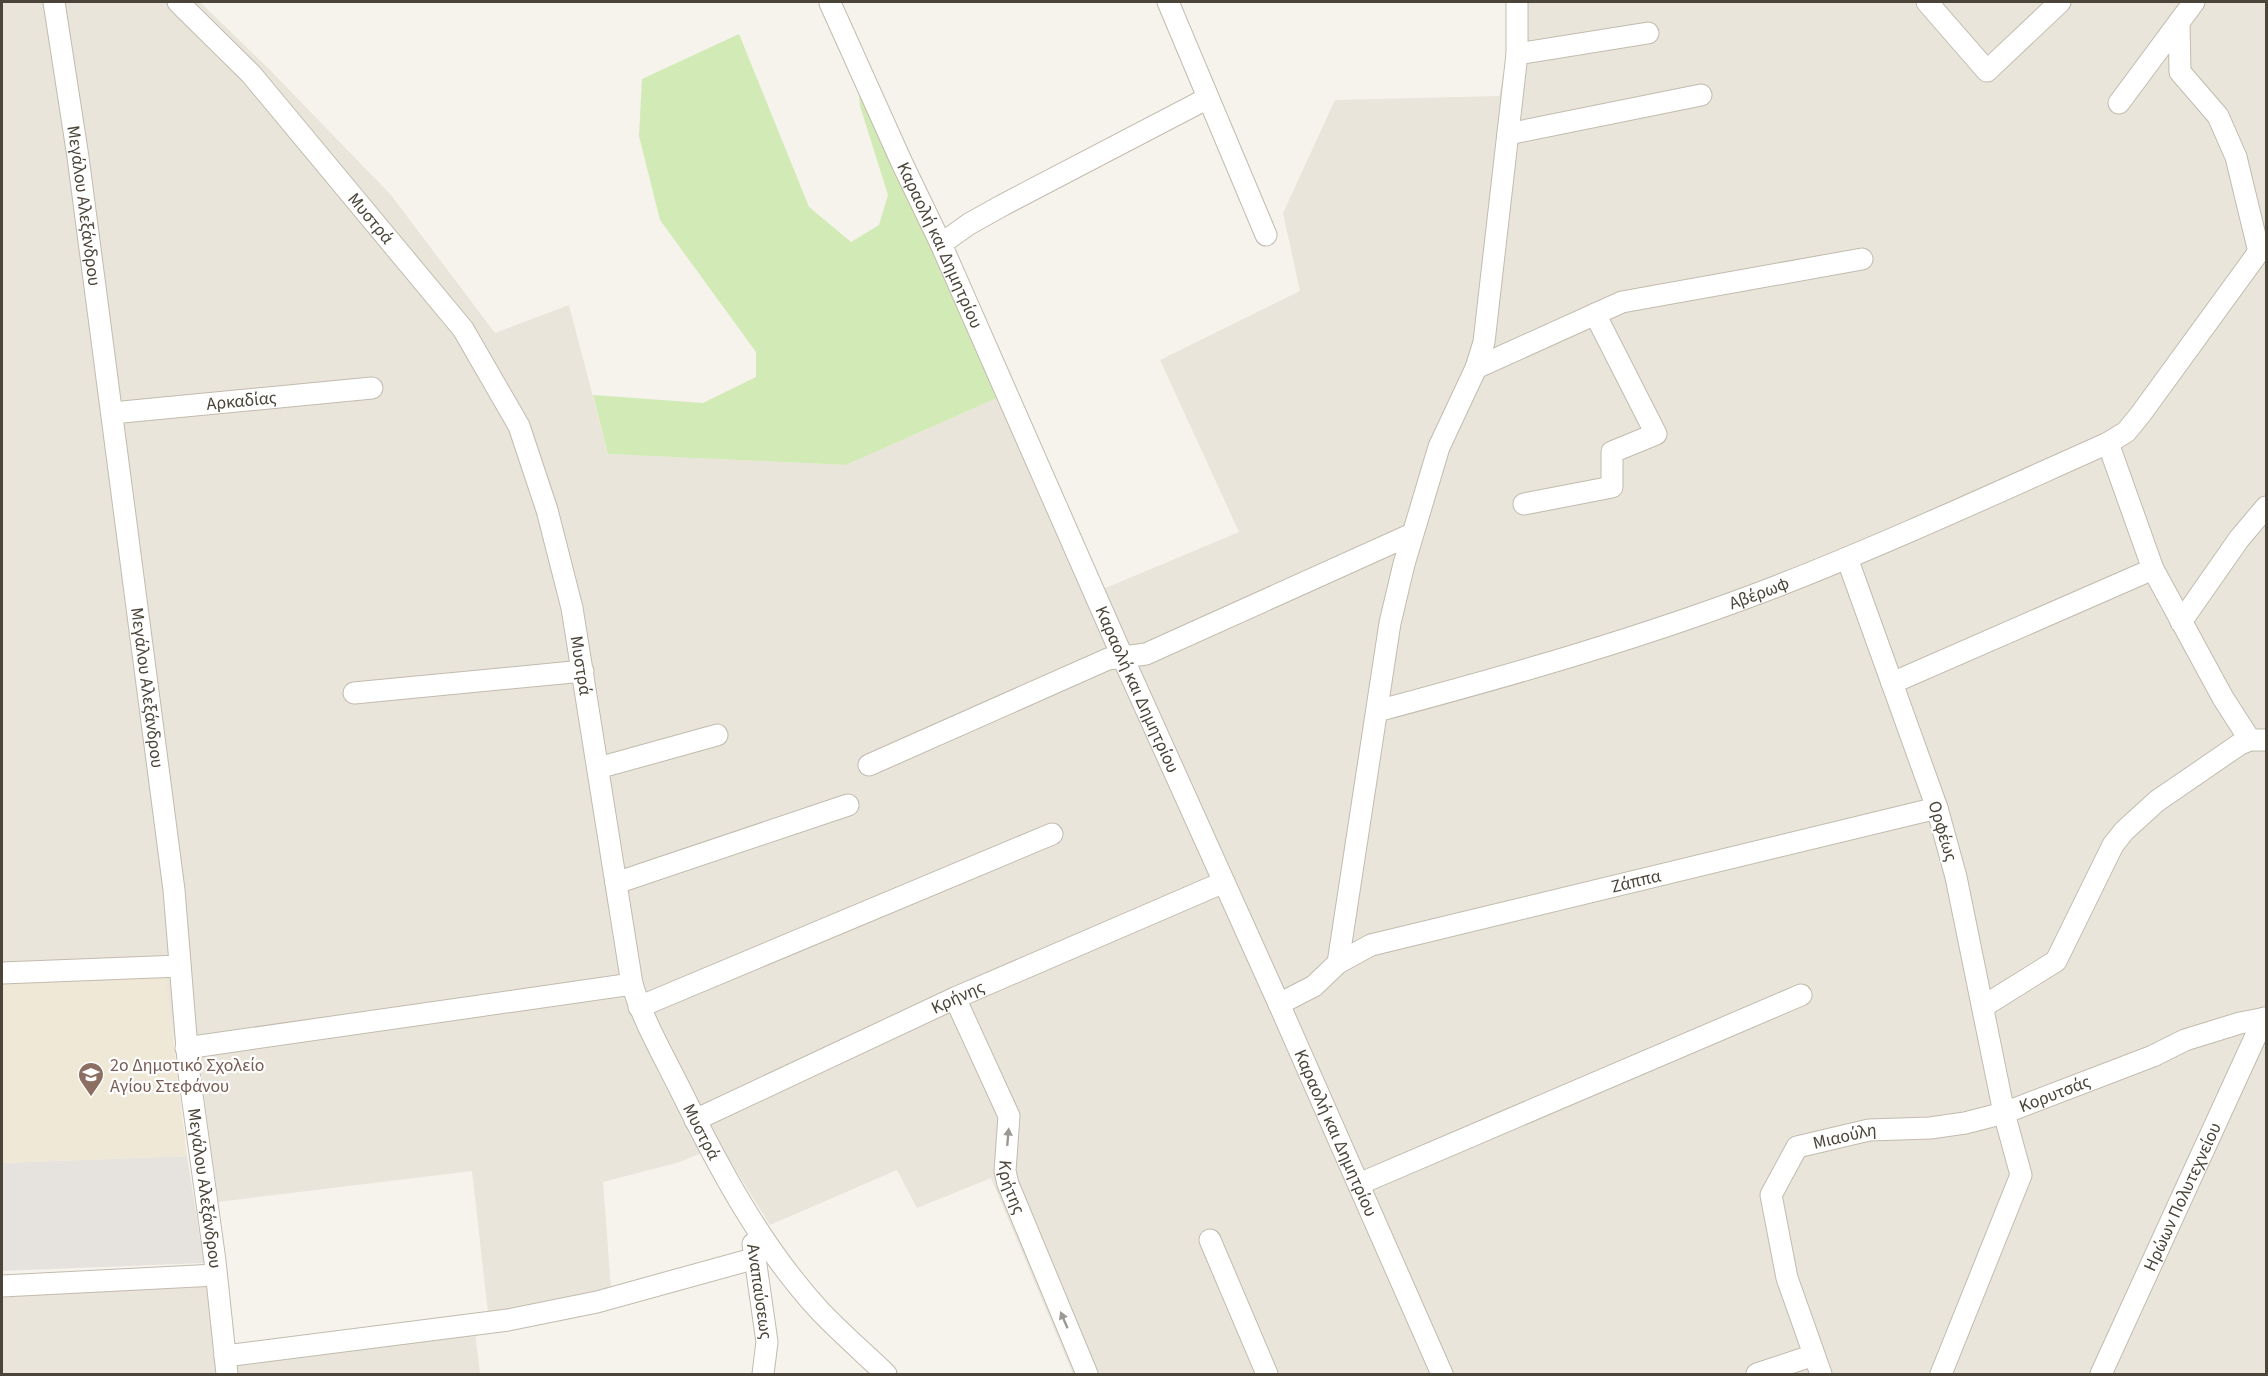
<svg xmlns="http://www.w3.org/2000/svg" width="2268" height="1376" font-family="'Source Sans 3',sans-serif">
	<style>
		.residential { fill: #eae5da }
		.industrial { fill: #e6e2dd }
		.education { fill: #efe8d6 }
		.green { fill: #d2eab5 }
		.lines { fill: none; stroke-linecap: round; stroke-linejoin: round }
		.minor-casing { stroke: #c2bbae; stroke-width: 23 }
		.minor { stroke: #fff; stroke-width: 21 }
		.oneway { fill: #9c9892 }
		.labels { text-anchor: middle; stroke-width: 4.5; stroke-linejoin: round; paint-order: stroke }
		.street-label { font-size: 18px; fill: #4b4439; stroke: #fff }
		.education-label { font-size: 18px; fill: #785e54; stroke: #fff; text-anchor: start }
	</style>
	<rect width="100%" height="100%" fill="#f6f3ec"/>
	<!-- residential -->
	<g class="residential">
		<polygon points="2,2 200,2 270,70 391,195 495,333 569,305 608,454 846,465 997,398 1084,597 1239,532 1160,360 1300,291 1283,213 1335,100 1499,96 1510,44 1510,2 2266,2 2266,1374 1073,1374 991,1178 917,1208 897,1170 770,1225 712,1132 677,1069 638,977 174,1040 165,976 2,984"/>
		<polygon points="626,994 706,1151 680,1162 603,1182 611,1288 548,1304 488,1313 472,1171 218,1202 199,1057"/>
		<polygon points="216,1275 227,1374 2,1374 2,1292"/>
		<polygon points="475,1331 480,1374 237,1374 236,1361"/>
	</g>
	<!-- industrial -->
	<polygon class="industrial" points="187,1156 204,1263 2,1271 2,1163"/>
	<!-- education -->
	<polygon class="education" points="166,976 187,1156 2,1163 2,984"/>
	<!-- green -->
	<polygon class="green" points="739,34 809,207 851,242 879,225 888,195 860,106 859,95 935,252 997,398 846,465 608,454 593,395 703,403 756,377 756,352 660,220 639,136 642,79"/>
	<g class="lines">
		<defs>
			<g id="minor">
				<path id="s1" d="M54 2 78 157 174 890 189 1073 215 1261 227 1374"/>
				<path id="s2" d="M178 2 251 74 463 329 519 426 547 510 572 608 632 984C643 1020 662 1053 679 1087 718 1166 760 1246 820 1311 841 1333 864 1353 886 1374"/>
				<polyline points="1168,2 1266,235"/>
				<polyline points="1927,2 1987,71 2060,2"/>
				<path id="s3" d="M830 3 902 163 941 244 1123 658 1279 1004 1442 1374"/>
				<polyline points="2179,22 2180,72 2218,116 2236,157 2259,252"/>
				<polyline points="1517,54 1517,2"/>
				<polyline points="2119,103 2194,2"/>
				<polyline points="1508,134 1701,95"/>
				<polyline points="941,244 969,224 1003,205 1208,98"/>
				<polyline points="1476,368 1622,302 1862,259"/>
				<path id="s4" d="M112 413 372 388"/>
				<polyline points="2108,443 2153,569 2223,698 2250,740"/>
				<polyline points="1524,504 1612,487 1612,452 1656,434 1595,314"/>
				<polyline points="2181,622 2239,539 2266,507"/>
				<polyline points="1892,683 2153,569"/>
				<polyline points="354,693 583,671"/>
				<path id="s5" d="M1377 711C1512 675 1645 637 1775 587 1888 543 1998 492 2108 443L2126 432 2140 415 2266 242"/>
				<polyline points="869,765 1108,659 1146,654 1412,534"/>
				<polyline points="598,768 717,735"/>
				<polyline points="616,883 848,805"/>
				<path id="s6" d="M1338 963 1371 945 1937 808"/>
				<polyline points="2,973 180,966"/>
				<path id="s7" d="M955 998 1009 1116 1005 1171 1008 1184 1087 1374"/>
				<polyline points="1279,1004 1314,986 1338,963 1390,623 1404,564 1439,447 1476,368 1484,342 1517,54 1648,33"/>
				<polyline points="1984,1006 2056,961 2113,845 2124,831 2157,801 2240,744 2250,740 2266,740"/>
				<polyline points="639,1007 1052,834"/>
				<polyline points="186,1048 632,984"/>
				<path id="s8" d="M695 1120 955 998 1224 882"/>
				<polyline points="1359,1184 1801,995"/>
				<polyline points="1210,1240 1267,1374"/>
				<path id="s9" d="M753 1244 767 1342 763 1374"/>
				<polyline points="2,1286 216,1275"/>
				<polyline points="225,1356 508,1320 597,1302 756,1258"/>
				<polyline points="1757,1374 1814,1355"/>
				<path id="s10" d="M1821 1374 1787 1278 1771 1195 1797 1147 1869 1130 1930 1128 1965 1123 2004 1113 1956 877 1937 808 1847 558"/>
				<path id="s11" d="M1941 1374 2021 1175 2004 1113 2153 1056 2185 1040 2240 1023 2266 1018"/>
				<path id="s12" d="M2101 1374 2264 1018"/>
			</g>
		</defs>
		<!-- minor casing -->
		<use href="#minor" class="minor-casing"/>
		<!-- minor -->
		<use href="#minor" class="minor"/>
	</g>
	<!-- one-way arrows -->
	<defs><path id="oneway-solid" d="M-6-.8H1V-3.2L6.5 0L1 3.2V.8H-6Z" transform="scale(1.5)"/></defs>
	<g class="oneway">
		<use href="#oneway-solid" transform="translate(1008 1137) rotate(-85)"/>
		<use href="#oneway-solid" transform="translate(1064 1320) rotate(-113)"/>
	</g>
	<!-- icons -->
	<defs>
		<symbol id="school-pin" viewBox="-11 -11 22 30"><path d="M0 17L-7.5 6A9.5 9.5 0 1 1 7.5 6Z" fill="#8d6e63" stroke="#fff"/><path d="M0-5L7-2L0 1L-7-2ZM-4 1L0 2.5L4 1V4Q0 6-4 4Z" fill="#fff"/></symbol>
	</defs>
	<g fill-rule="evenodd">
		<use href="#school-pin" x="76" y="1060" width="30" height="40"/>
	</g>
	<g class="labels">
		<!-- street labels -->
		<g class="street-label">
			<text dy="6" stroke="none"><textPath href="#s1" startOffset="206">Μεγάλου Αλεξάνδρου</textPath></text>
			<text dy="6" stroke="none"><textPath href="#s2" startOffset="290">Μυστρά</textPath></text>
			<text dy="6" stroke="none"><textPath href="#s3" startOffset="266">Καραολή και Δημητρίου</textPath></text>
			<text dy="6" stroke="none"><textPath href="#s4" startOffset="130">Αρκαδίας</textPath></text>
			<text dy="6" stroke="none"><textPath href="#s5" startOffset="400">Αβέρωφ</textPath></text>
			<text dy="6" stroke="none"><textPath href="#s2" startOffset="794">Μυστρά</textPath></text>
			<text dy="6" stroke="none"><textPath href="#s1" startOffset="692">Μεγάλου Αλεξάνδρου</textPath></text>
			<text dy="6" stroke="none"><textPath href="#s3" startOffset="752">Καραολή και Δημητρίου</textPath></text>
			<text transform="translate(1943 831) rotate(73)" y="6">Ορφέως</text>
			<text dy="6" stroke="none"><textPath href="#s6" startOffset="310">Ζάππα</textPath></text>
			<text dy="6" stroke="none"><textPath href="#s8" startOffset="290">Κρήνης</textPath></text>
			<text dy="6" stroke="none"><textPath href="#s11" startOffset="333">Κορυτσάς</textPath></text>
			<text dy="6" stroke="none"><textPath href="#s2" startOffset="1280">Μυστρά</textPath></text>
			<text dy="6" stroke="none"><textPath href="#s3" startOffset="1238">Καραολή και Δημητρίου</textPath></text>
			<text dy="6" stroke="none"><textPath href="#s10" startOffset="290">Μιαούλη</textPath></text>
			<text dy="6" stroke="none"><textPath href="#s7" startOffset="202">Κρήτης</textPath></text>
			<text dy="6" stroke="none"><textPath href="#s1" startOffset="1196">Μεγάλου Αλεξάνδρου</textPath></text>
			<text dy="6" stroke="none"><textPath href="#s12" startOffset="195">Ηρώων Πολυτεχνείου</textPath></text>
			<text dy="6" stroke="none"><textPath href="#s9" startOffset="48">Αναπαύσεως</textPath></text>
		</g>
		<!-- education labels -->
		<g class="education-label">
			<text x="110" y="1071">2ο Δημοτικό Σχολείο<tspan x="110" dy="21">Αγίου Στεφάνου</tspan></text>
		</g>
	</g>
	<!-- border -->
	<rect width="2268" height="1376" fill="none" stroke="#4b4439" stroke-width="6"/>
</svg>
